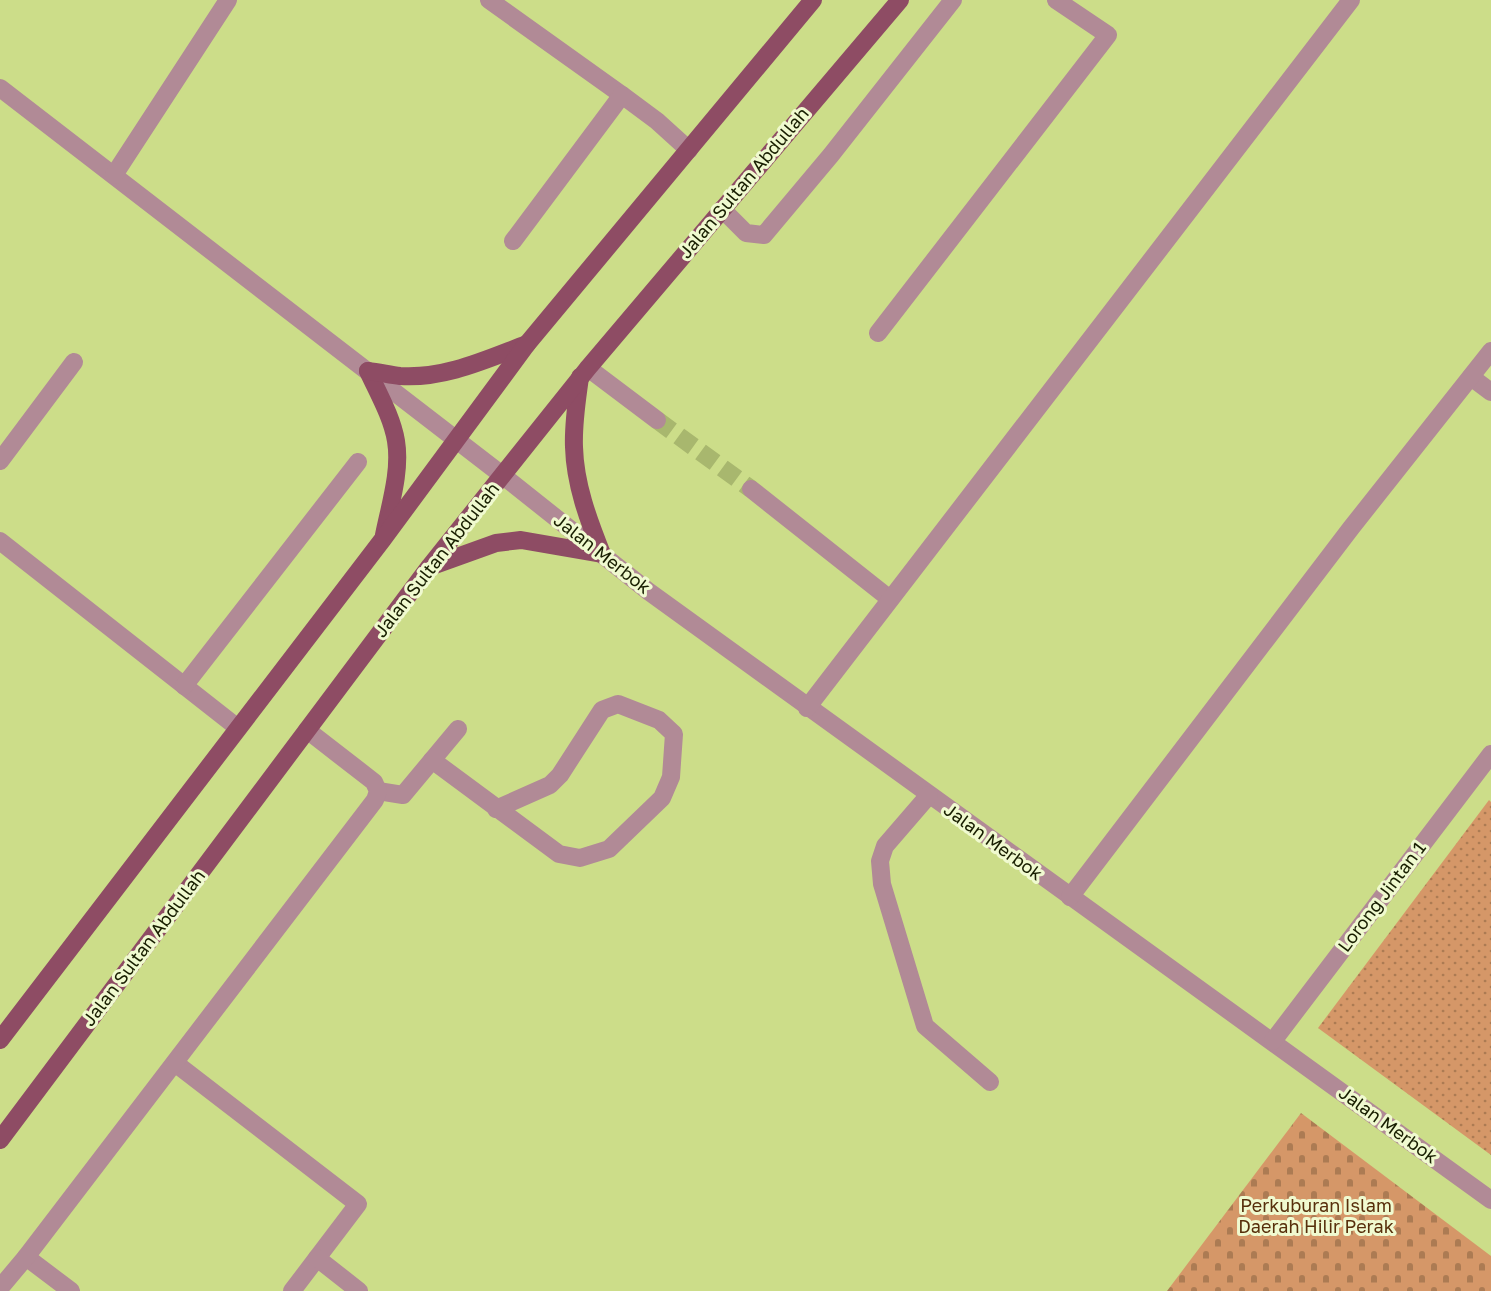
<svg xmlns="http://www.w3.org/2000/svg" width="1491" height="1291" font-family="'Golos Text',sans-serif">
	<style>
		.cemetery { fill: url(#cemetery-stones) }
		.park { fill: url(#park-dots) }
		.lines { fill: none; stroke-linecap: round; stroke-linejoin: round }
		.minor-tunnel { stroke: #a8b76e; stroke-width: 18; stroke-dasharray: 18 9; stroke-linecap: butt }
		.minor { stroke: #b18a96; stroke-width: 18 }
		.major { stroke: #8e4c64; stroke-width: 18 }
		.labels { text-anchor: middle; stroke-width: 6; stroke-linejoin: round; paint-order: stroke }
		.street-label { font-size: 18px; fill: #181e00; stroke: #f0fad0 }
		.park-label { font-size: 18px; fill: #572f0b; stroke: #f0fad0 }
	</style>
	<defs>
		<pattern id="cemetery-stones" width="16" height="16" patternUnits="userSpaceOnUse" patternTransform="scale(1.5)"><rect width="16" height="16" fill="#d59768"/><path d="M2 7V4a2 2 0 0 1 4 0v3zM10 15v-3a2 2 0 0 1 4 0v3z" fill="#ac7b53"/></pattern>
		<pattern id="park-dots" width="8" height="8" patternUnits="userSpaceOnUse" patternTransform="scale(1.5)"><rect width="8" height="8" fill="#d59768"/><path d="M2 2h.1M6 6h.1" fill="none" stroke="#ac7b53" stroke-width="1.8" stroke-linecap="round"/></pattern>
	</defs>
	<rect width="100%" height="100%" fill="#ccdd89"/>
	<!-- cemetery -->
	<polygon class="cemetery" points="1301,1113 1491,1256 1491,1291 1167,1291"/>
	<!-- park -->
	<polygon class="park" points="1489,800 1491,802 1491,1155 1318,1028"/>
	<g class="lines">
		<!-- minor-tunnel -->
		<polyline class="minor-tunnel" points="657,420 751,489"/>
		<!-- minor -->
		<g class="minor">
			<polyline points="489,0 622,95"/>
			<polyline points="0,88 502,475 648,591 1491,1200"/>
			<polyline points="114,175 228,0"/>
			<polyline points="722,209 746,233 764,235 831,155 953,0"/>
			<polyline points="513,241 622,95 657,121 689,150"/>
			<polyline points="878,333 1108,35 1056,0"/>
			<polyline points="588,368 657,420"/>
			<polyline points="1471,377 1491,392"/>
			<polyline points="0,461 74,362"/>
			<polyline points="751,489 890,599"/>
			<polyline points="0,541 238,728"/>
			<polyline points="184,686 358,462"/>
			<polyline points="807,708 1351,0"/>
			<polyline points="432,760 559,854 580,858 609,849 662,798 671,777 674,734 659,720 618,704 602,710 560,775 550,785 496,809"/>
			<polyline points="378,791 403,795 458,729"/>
			<polyline points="929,795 885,846 880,861 882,884 925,1026 990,1082"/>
			<polyline points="1070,897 1351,528 1491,351"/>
			<polyline points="1273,1041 1491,754"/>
			<polyline points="175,1063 358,1204 292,1291"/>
			<polyline points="26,1257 71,1291"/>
			<polyline points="317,1258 359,1291"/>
			<polyline points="0,1288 26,1257 375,800 378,791 374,782 307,730"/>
		</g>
		<!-- major -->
		<g class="major">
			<path d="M368 371C378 393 392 417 396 441 401 471 390 505 384 535"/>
			<path d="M368 371C379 372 390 375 400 376 445 379 487 359 527 344"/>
			<path d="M580 377C577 400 573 423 574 447 575 484 588 519 602 554"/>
			<polyline points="432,566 496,543 521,540 602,554"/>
			<polyline points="0,1040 383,539 527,344 813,0"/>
			<polyline points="0,1140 430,566 588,368 900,0"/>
		</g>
	</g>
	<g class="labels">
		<!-- street labels -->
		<g class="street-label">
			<text transform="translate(744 183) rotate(-50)" y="6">Jalan Sultan Abdullah</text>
			<text transform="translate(602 554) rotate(38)" y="6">Jalan Merbok</text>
			<text transform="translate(437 560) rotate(-52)" y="6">Jalan Sultan Abdullah</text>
			<text transform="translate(993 842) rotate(36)" y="6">Jalan Merbok</text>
			<text transform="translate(1382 897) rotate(-53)" y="6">Lorong Jintan 1</text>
			<text transform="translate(144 948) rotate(-53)" y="6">Jalan Sultan Abdullah</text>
			<text transform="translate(1388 1125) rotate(36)" y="6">Jalan Merbok</text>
		</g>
		<!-- park labels -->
		<g class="park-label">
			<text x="1316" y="1212">Perkuburan Islam<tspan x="1316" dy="21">Daerah Hilir Perak</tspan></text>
		</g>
	</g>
</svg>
